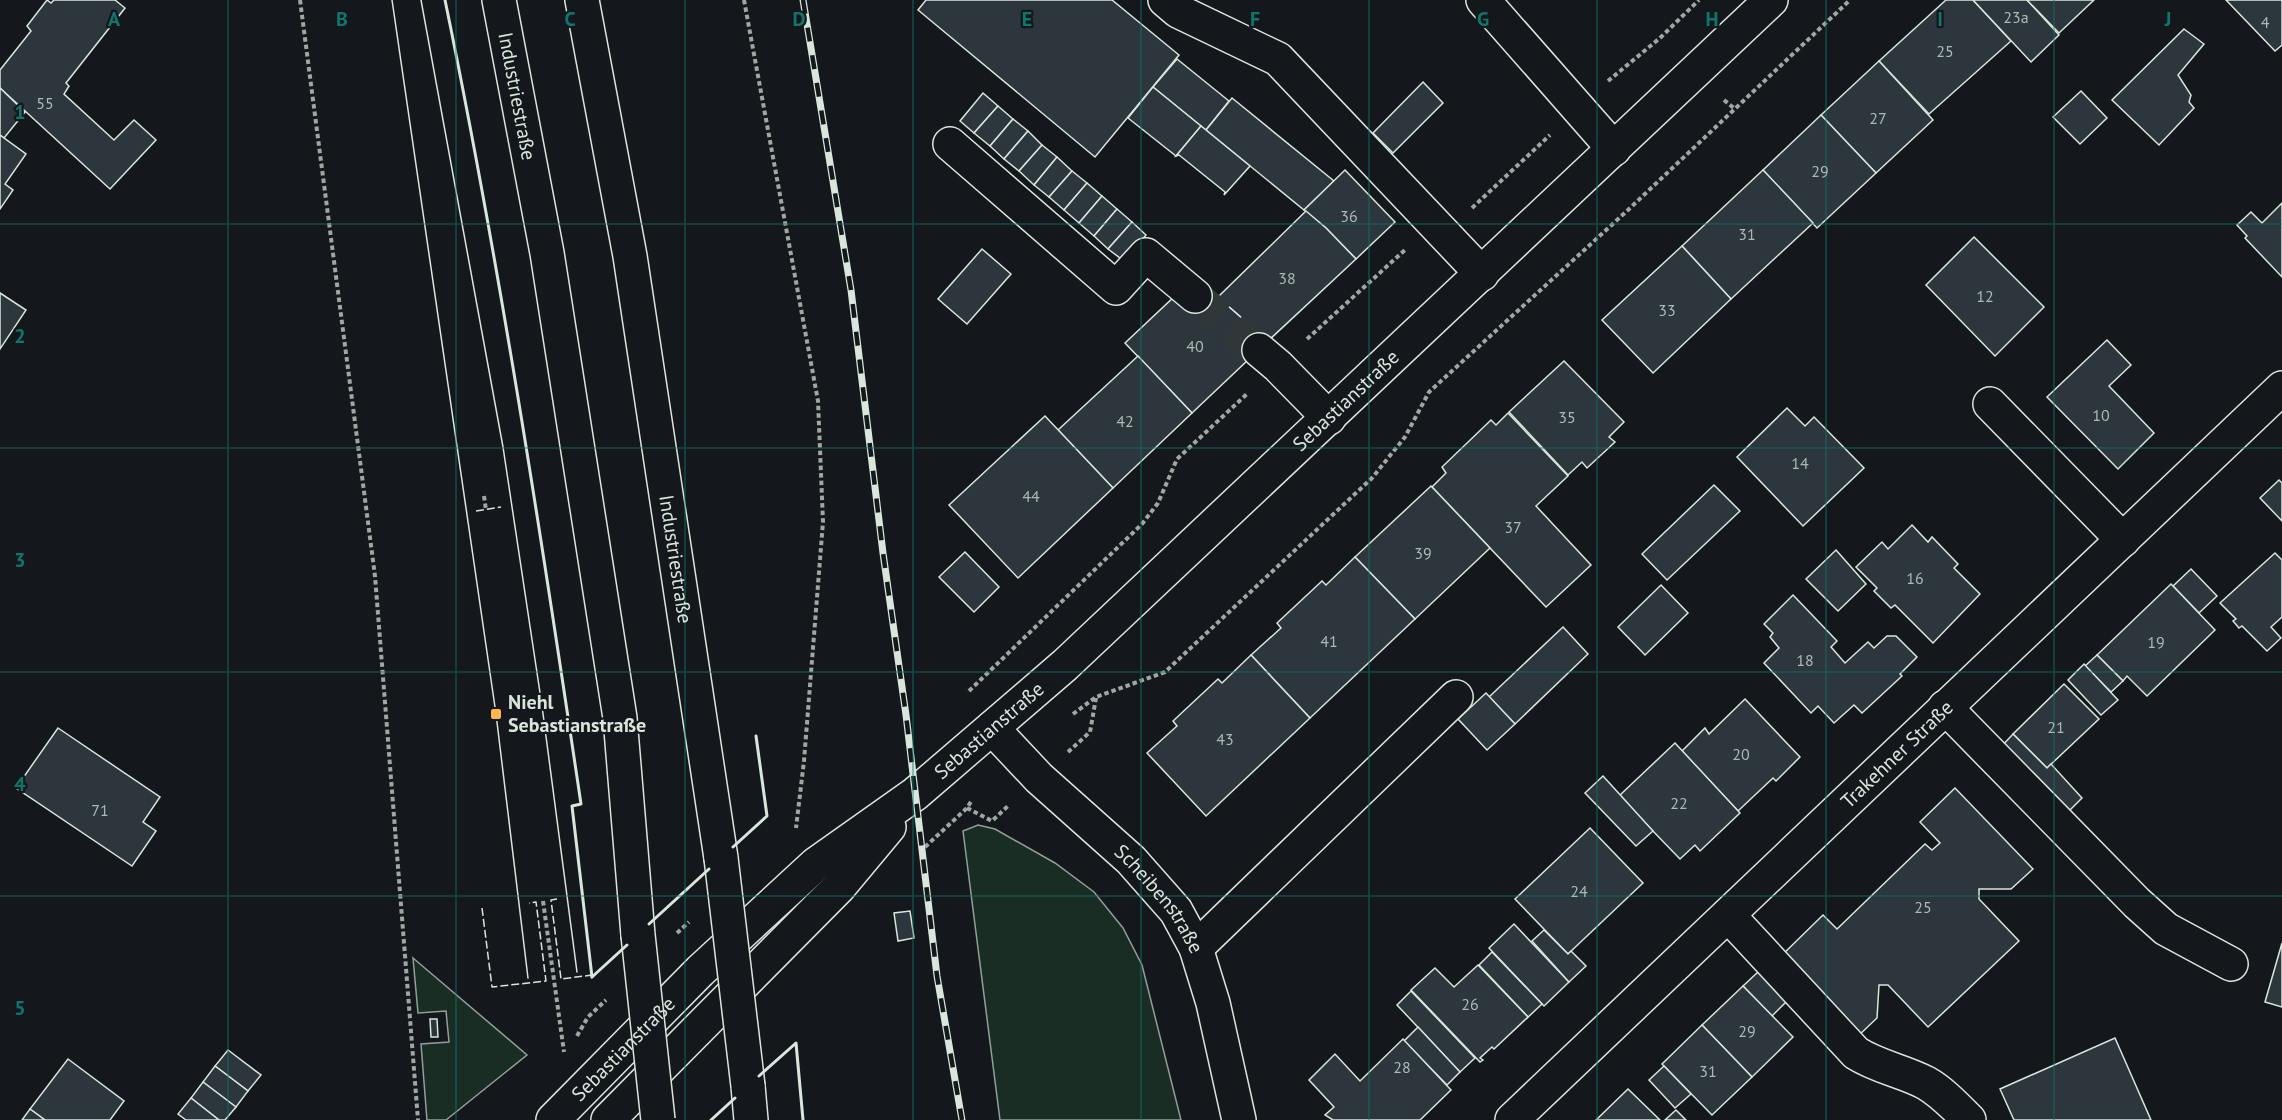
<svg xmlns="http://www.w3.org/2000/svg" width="2282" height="1120" font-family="'PT Sans',sans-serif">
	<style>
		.green { fill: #1a2d24; stroke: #939e99; stroke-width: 1.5 }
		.building { fill: #2c363c; stroke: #d8e6dc; stroke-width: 1.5 }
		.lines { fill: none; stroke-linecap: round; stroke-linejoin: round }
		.minor-tunnel { stroke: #313739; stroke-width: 33; stroke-dasharray: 33 16; stroke-linecap: butt }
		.minor-casing { stroke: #d8e6dc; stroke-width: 36 }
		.highway-casing { stroke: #d8e6dc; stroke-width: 36 }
		.path { stroke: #9da8a2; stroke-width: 4; stroke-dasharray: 4.5 3; stroke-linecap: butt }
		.minor { stroke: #14181c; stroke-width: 33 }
		.highway { stroke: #14181c; stroke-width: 33 }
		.tram { stroke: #d8e6dc; stroke-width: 1.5 }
		.rail-casing { stroke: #d8e6dc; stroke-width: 7 }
		.rail { stroke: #14181c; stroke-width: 4.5; stroke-dasharray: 14; stroke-linecap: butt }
		.highway-bridge-casing { stroke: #d8e6dc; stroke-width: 36; stroke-linecap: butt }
		.highway-bridge { stroke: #14181c; stroke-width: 33 }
		.fence { stroke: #d8e6dc; stroke-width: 1.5; stroke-dasharray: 8 3; stroke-linecap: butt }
		.wall { stroke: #d8e6dc; stroke-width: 3 }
		.grid { fill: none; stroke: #0f766e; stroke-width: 1.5; stroke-opacity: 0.55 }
		.poi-dot { fill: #ffb74d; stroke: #14181c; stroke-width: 2 }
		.labels { text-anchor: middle; stroke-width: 4.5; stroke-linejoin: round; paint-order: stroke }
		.number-label { font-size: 16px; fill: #adbab4 }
		.street-label { font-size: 20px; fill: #d8e6dc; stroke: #14181c }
		.poi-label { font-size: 20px; font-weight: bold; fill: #d8e6dc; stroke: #14181c; text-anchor: start }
		.grid-label { font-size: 20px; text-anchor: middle; font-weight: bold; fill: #0f766e; stroke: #14181c; stroke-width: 4.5; stroke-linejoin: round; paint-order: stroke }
	</style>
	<rect width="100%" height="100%" fill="#14181c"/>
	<!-- green -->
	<g class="green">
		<polygon points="978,825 995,829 1055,863 1094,892 1123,928 1142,965 1181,1120 1000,1120 963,831"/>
		<polygon points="413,958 527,1055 446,1120 427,1120 421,1044 449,1042 446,1011 418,1013"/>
	</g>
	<!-- building -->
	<g class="building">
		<polygon points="47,0 51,3 54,0 115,0 125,8 66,83 69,86 64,94 114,140 134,120 156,140 110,189 0,88 0,70 31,31 27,26"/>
		<polygon points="926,0 1112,0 1179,55 1095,157 918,10"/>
		<polygon points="1946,0 1973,0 2011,41 1929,114 1879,61"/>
		<polygon points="1973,0 2027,0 2059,35 2031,62"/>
		<polygon points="2027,0 2094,0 2059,33"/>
		<polygon points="2226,0 2282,0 2282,45 2275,51"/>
		<polygon points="2184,29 2204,44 2178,75 2191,95 2189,102 2194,108 2159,145 2112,100"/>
		<polygon points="1177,59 1229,101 1206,130 1153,87"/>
		<polygon points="1879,61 1933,120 1876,173 1821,115"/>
		<polygon points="1423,82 1443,103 1393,153 1373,133"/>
		<polygon points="1153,87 1201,126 1176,156 1128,118"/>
		<polygon points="0,88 25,112 4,138 0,135"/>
		<polygon points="2081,91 2107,118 2080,144 2053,117"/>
		<polygon points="983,93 998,106 974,133 960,121"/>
		<polygon points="1232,98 1334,181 1304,210 1206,130"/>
		<polygon points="998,106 1013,119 990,146 974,133"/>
		<polygon points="1821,115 1876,173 1817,228 1763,170"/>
		<polygon points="1013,119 1028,131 1004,159 990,146"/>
		<polygon points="1201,126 1250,166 1224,195 1225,192 1179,155 1176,156"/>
		<polygon points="1028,131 1042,145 1019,171 1004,159"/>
		<polygon points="0,135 26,154 5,184 13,190 0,209"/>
		<polygon points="1042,145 1057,157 1034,185 1019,171"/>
		<polygon points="1057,157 1072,171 1049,197 1034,185"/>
		<polygon points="1345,170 1395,222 1356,259 1326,228 1304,210"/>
		<polygon points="1763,170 1813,223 1731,299 1682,246"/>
		<polygon points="1072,171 1087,183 1064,210 1049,197"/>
		<polygon points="1087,183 1102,196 1079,223 1064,210"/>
		<polygon points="1102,196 1117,209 1094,236 1079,223"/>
		<polygon points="2282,203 2282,277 2245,238 2247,236 2237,225 2251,212 2262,223"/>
		<polygon points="1117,209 1132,222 1108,249 1094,236"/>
		<polygon points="1306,211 1326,228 1356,259 1268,341 1218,297"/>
		<polygon points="1132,222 1146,235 1124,261 1108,249"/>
		<polygon points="1974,237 2044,307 1995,356 1926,285"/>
		<polygon points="1682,246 1731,299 1653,373 1602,320"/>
		<polygon points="982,249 1011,274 967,324 938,299"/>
		<polygon points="1205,286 1268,341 1192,413 1125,343 1175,296"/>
		<polygon points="0,293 26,310 0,349"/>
		<polygon points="2107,340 2131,365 2109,386 2154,433 2118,469 2047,397"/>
		<polygon points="1138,356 1192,413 1113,488 1058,430"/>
		<polygon points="1564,361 1624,422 1609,437 1615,442 1587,468 1582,462 1568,475 1509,412"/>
		<polygon points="1787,408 1805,426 1814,417 1864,468 1803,526 1737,457"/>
		<polygon points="1508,413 1568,476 1536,506 1591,565 1546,607 1432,487 1446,473 1442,467 1491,420 1496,425"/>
		<polygon points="1045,416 1113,488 1018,578 949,505"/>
		<polygon points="2279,480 2282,483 2282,521 2260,498"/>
		<polygon points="1714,485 1740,511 1667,580 1642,554"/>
		<polygon points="1431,486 1490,548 1415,619 1355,557"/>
		<polygon points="1912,525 1928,542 1932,537 1958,564 1954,568 1980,594 1933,643 1895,605 1891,608 1874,591 1877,588 1856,567 1882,542 1888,549"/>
		<polygon points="1836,550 1866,584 1838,611 1806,579"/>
		<polygon points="965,552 999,587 974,612 939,577"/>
		<polygon points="2275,553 2282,560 2282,617 2271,627 2281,638 2267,651 2242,626 2239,628 2233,621 2236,619 2220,603"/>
		<polygon points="1355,557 1415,619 1310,718 1251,655 1281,628 1277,623 1322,581 1326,585"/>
		<polygon points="2191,569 2217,596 2199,613 2173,586"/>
		<polygon points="2171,584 2215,630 2147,696 2127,676 2123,681 2097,655"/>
		<polygon points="1661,585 1688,613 1645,655 1618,627"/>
		<polygon points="1793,595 1837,641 1831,647 1845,663 1868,642 1874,648 1887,636 1896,636 1917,657 1900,674 1902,676 1862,713 1854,705 1834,723 1818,706 1811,713 1764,663 1779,648 1770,637 1773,633 1764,624"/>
		<polygon points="1563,627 1588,654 1515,724 1489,697"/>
		<polygon points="1251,655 1310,718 1206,816 1147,753 1177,726 1173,721 1218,679 1222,683"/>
		<polygon points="2097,655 2123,681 2111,692 2085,666"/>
		<polygon points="2084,664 2118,700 2101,715 2068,680"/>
		<polygon points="2064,684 2099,719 2047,768 2013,734"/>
		<polygon points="1486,693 1515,724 1487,750 1458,719"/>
		<polygon points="1745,699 1800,757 1776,781 1773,778 1738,811 1682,751 1705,728 1709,734"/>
		<polygon points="58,728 160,797 143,822 156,831 132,866 16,788"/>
		<polygon points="2013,734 2047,768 2051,764 2082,798 2066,814 2000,748"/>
		<polygon points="1675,743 1740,813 1700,851 1695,845 1680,859 1619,796"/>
		<polygon points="1603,776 1653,831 1636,846 1585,793"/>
		<polygon points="1955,788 2033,869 2011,889 1979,889 1979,899 2019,941 1928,1027 1888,985 1879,985 1877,1018 1856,1038 1779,958 1823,915 1837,929 1925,844 1932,850 1940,843 1920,822"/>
		<polygon points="1590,828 1643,883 1568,954 1515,899"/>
		<polygon points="910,911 914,938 898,941 894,913"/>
		<polygon points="1514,924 1569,982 1544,1006 1489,948"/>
		<polygon points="1544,930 1568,954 1571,951 1586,966 1569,982 1532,941"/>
		<polygon points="2282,943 2282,1007 2265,1002"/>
		<polygon points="1492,952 1542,1004 1526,1019 1528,1017 1479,965"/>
		<polygon points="1478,965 1528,1017 1494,1049 1492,1047 1480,1058 1483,1060 1480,1062 1411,990 1435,968 1454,987"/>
		<polygon points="1758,972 1787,1001 1772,1016 1743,986"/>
		<polygon points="1743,986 1793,1037 1752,1077 1702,1025"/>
		<polygon points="1411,991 1475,1058 1460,1072 1397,1005"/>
		<polygon points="430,1019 437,1019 438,1037 431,1037"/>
		<polygon points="1702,1025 1752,1077 1712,1115 1662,1064"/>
		<polygon points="1418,1027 1460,1072 1447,1085 1404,1041"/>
		<polygon points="2115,1038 2151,1120 2014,1120 2000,1089"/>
		<polygon points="1403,1039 1451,1090 1420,1120 1333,1120 1325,1115 1334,1107 1309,1080 1335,1054 1360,1081"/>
		<polygon points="228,1050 261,1075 248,1091 215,1066"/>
		<polygon points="68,1059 124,1101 110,1120 45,1120 30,1109"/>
		<polygon points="215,1066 248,1091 236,1107 203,1082"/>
		<polygon points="1664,1066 1691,1094 1675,1108 1649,1080"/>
		<polygon points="203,1082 236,1107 225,1120 219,1120 191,1098"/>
		<polygon points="1628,1089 1660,1120 1596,1120"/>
		<polygon points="191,1098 219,1120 186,1120 178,1114"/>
		<polygon points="30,1109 45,1120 22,1120"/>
		<polygon points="1676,1110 1686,1120 1665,1120"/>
	</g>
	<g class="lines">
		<!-- minor-tunnel -->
		<polyline class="minor-tunnel" points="1195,296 1259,350"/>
		<defs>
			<g id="minor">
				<polyline points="1165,0 1178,11 1278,59 1482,274"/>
				<polyline points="1483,0 1614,149"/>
				<polyline points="950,144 1116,288 1146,255 1195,296"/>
				<polyline points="1259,350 1278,366 1329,418"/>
				<polyline points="1990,404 2123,540"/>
				<polyline points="1945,707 2137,903 2166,929 2231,964"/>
				<path id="s1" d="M992 728 1039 778 1131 860 1176 911 1196 948 1213 1003 1239 1120"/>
				<path d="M1728 915 1856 1053C1878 1067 1903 1071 1926 1083 1942 1092 1956 1107 1969 1120"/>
				<polyline points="1196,948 1456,697"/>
				<path id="s2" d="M553 1120 700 971 816 864 915 794 1065 665 1771 0"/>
				<polyline points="608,1120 839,887 889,827"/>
				<path id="s3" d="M1512 1120 2282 388"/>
			</g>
			<g id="highway">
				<path id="s4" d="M499 0 547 253 620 718 638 935"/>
				<path id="s5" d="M582 0 630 256 721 858"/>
				<polyline points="748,1086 751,1120"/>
			</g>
		</defs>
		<!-- minor casing -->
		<use href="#minor" class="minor-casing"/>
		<!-- highway casing -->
		<use href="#highway" class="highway-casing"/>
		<!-- path -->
		<g class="path">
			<polyline points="300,0 375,576 418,1120"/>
			<polyline points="744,0 818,401 823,522 804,761 796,828"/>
			<polyline points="1608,81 1660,38 1699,0"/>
			<polyline points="1724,100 1735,109"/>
			<polyline points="1472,208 1550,135"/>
			<polyline points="1307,339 1406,249"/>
			<polyline points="484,496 486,510"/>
			<polyline points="969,691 1142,524 1158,503 1177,459 1248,393"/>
			<polyline points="1073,714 1096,697 1165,672 1372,478 1405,437 1429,392 1628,210 1850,0"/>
			<polyline points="1068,752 1090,732 1096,698"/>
			<polyline points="967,808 992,821 1009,805"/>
			<polyline points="925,847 967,808 972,800"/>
			<polyline points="543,901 564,1052"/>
			<polyline points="677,933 689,922"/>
			<polyline points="577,1036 588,1017 606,1000"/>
		</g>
		<!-- minor -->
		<use href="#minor" class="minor"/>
		<!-- highway -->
		<use href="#highway" class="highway"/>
		<!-- tram -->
		<g class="tram">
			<polyline points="392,0 496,714 528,978"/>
			<polyline points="421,0 503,447 542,706 577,972"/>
		</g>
		<defs>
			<polyline id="rail" points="803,0 851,290 883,553 906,715 937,976 962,1120"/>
		</defs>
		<!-- rail casing -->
		<use href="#rail" class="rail-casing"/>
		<!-- rail -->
		<use href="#rail" class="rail"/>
		<defs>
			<g id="highway-bridge">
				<polyline points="721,858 748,1086"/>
				<polyline points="638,935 658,1120"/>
			</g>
		</defs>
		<!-- highway-bridge casing -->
		<use href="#highway-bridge" class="highway-bridge-casing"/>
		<!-- highway-bridge -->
		<use href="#highway-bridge" class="highway-bridge"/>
		<!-- fence -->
		<g class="fence">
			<polyline points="476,511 501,507"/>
			<polyline points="557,899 551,900 561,979 592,975"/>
			<polyline points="482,908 492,987 546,981 536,902 529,903"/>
		</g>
		<!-- wall -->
		<g class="wall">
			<path d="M445 0C500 267 541 535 581 804L572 806 592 977"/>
			<polyline points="733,847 767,816 756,736"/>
			<polyline points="649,924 709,869"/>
			<polyline points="592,977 627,945"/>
			<polyline points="759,1076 796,1043 803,1120"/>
			<polyline points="711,1120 735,1098"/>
		</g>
	</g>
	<!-- grid -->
	<path class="grid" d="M228 0V1120M456 0V1120M685 0V1120M913 0V1120M1141 0V1120M1369 0V1120M1597 0V1120M1826 0V1120M2054 0V1120M0 224H2282M0 448H2282M0 672H2282M0 896H2282"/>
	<!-- markers -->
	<rect class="poi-dot" x="490" y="708" width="12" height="12" rx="3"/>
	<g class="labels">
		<!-- number labels -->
		<g class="number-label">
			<text x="2016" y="23">23a</text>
			<text x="2265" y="28">4</text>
			<text x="1945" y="57">25</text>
			<text x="45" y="109">55</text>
			<text x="1878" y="124">27</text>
			<text x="1820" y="177">29</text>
			<text x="1349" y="222">36</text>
			<text x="1747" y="240">31</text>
			<text x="1287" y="284">38</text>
			<text x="1985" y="302">12</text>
			<text x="1667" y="316">33</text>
			<text x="1195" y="352">40</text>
			<text x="2101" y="421">10</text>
			<text x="1567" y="423">35</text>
			<text x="1125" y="427">42</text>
			<text x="1800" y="469">14</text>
			<text x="1031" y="502">44</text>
			<text x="1513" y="533">37</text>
			<text x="1423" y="559">39</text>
			<text x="1915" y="584">16</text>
			<text x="1329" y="647">41</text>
			<text x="2156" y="648">19</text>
			<text x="1805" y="666">18</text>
			<text x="2056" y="733">21</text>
			<text x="1225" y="745">43</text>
			<text x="1741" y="760">20</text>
			<text x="1679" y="809">22</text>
			<text x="100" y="816">71</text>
			<text x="1579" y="897">24</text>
			<text x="1923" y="913">25</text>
			<text x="1470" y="1010">26</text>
			<text x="1747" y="1037">29</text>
			<text x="1402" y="1073">28</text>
			<text x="1708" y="1077">31</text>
		</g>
		<!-- street labels -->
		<g class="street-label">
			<text dy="7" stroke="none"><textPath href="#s4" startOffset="98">Industriestraße</textPath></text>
			<text dy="7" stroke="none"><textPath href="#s2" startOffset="1072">Sebastianstraße</textPath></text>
			<text dy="7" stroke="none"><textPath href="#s5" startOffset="567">Industriestraße</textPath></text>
			<text dy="7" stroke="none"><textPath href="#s2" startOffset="586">Sebastianstraße</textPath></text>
			<text dy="7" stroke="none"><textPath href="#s3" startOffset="531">Trakehner Straße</textPath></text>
			<text dy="7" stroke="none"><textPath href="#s1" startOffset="240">Scheibenstraße</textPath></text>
			<text dy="7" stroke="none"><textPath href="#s2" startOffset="100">Sebastianstraße</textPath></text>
		</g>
		<!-- poi labels -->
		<g class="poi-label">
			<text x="508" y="709">Niehl<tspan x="508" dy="23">Sebastianstraße</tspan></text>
		</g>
	</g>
	<g class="grid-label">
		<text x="114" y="26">A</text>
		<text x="342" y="26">B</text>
		<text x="570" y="26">C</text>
		<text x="799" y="26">D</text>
		<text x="1027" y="26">E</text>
		<text x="1255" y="26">F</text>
		<text x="1483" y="26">G</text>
		<text x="1712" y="26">H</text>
		<text x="1940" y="26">I</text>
		<text x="2168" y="26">J</text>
		<text x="20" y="119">1</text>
		<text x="20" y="343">2</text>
		<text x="20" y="567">3</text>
		<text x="20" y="791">4</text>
		<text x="20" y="1015">5</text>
	</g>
</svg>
